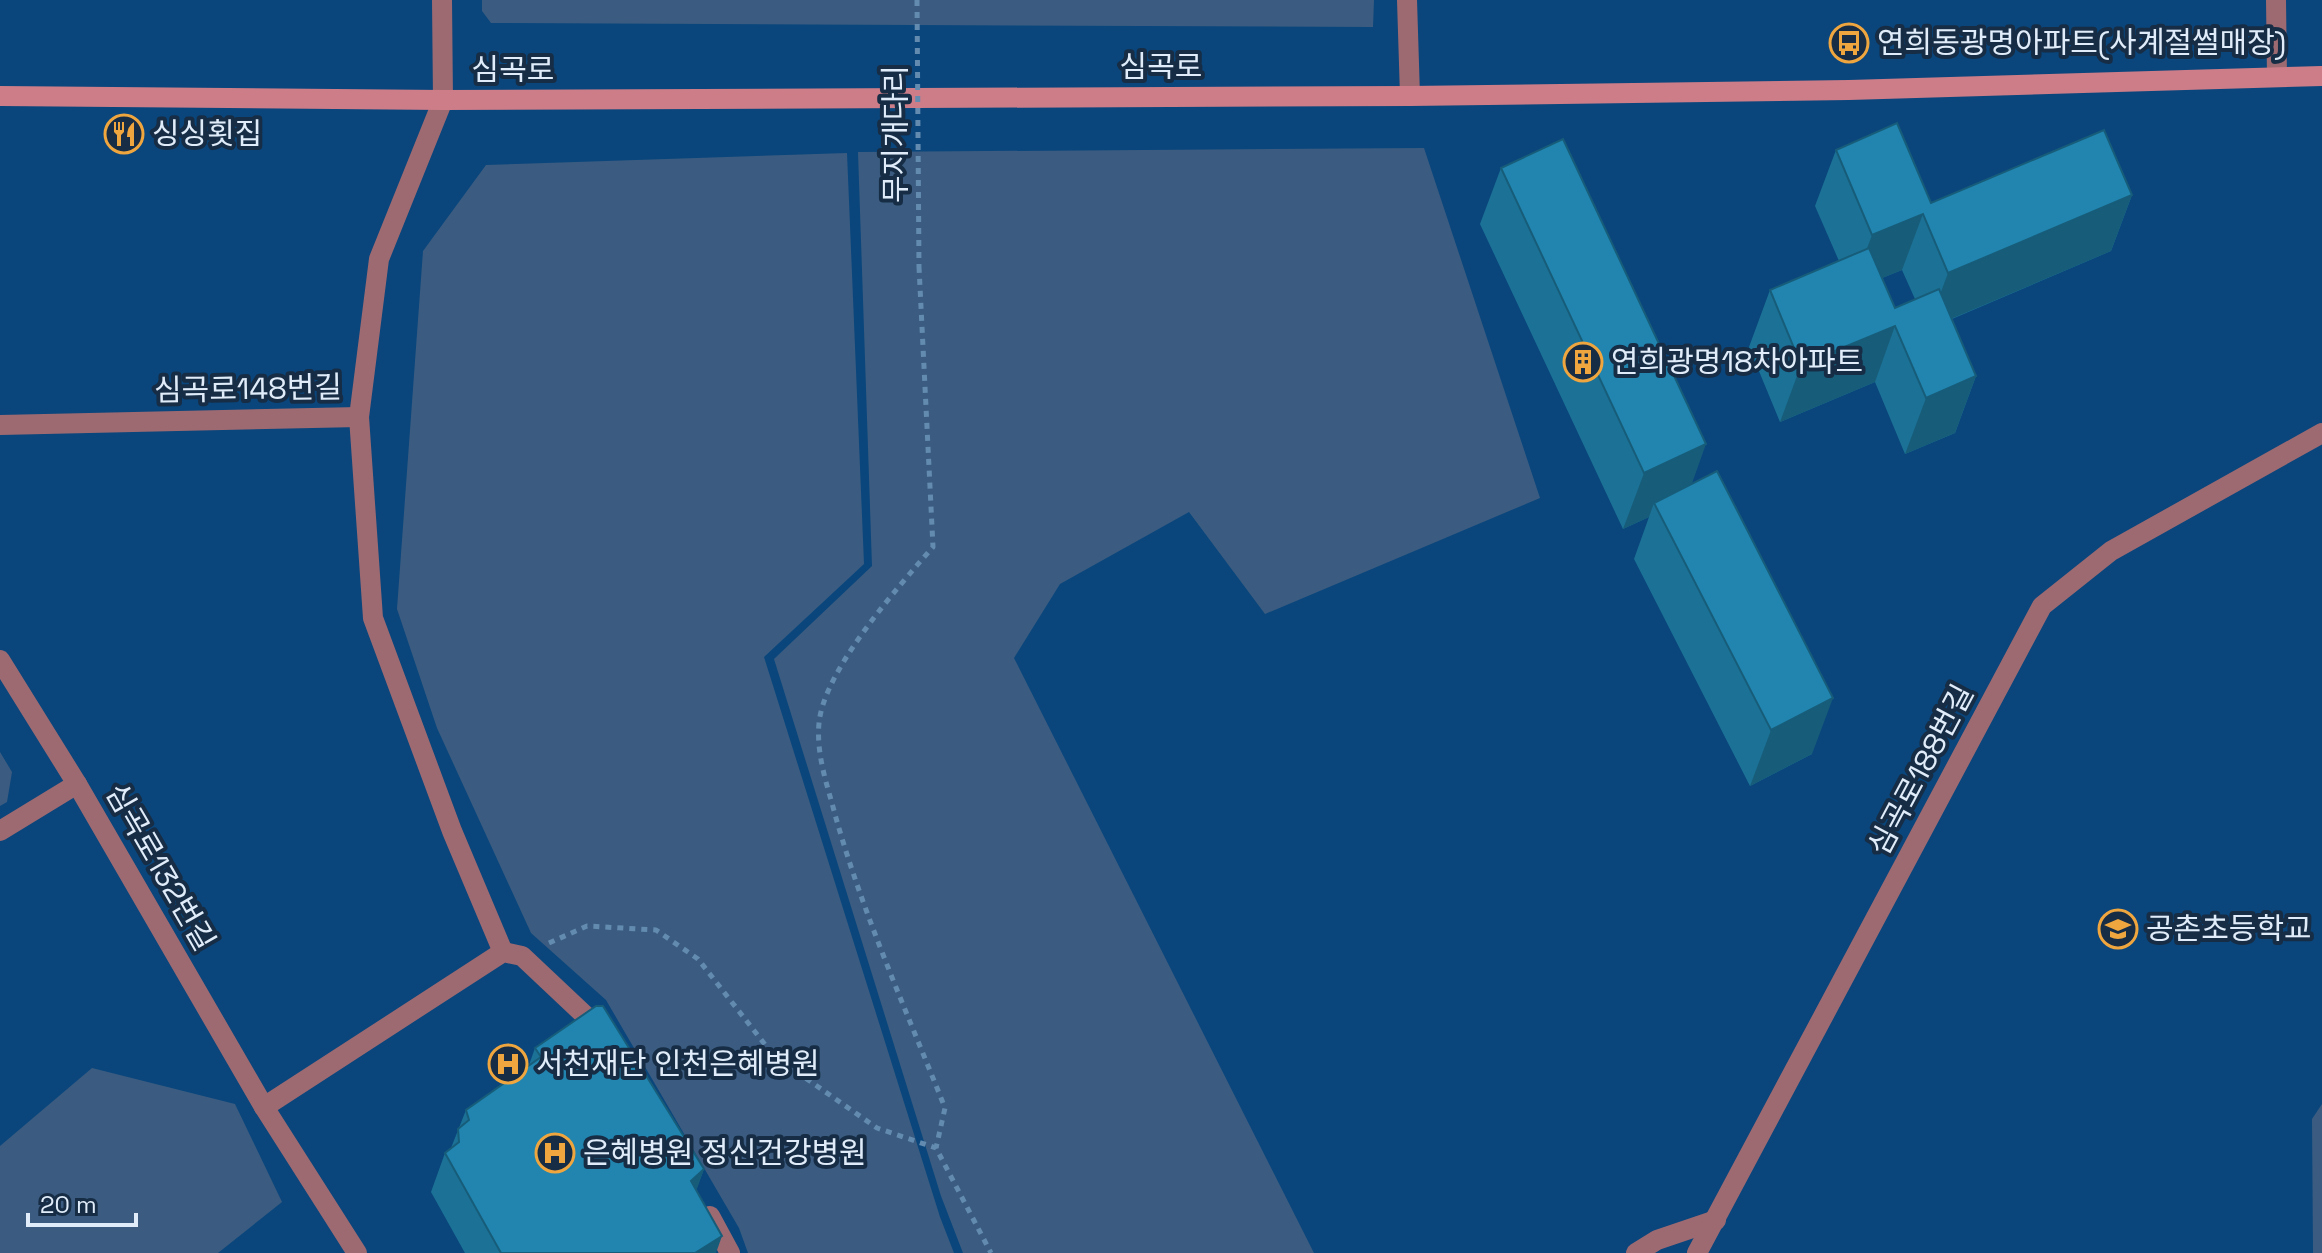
<svg xmlns="http://www.w3.org/2000/svg" width="2322" height="1253" font-family="'Space Grotesk','Noto Sans KR',sans-serif">
	<style>
		.green { fill: #3b5c80 }
		.lines { fill: none; stroke-linecap: round; stroke-linejoin: round }
		.path { stroke: #638bb0; stroke-width: 5; stroke-dasharray: 6 6; stroke-linecap: butt }
		.street { stroke: #9e6a71; stroke-width: 20 }
		.secondary { stroke: #cd7d88; stroke-width: 20 }
		.path-bridge { stroke: #638bb0; stroke-width: 5; stroke-dasharray: 6 6; stroke-linecap: butt }
		.wall { fill: #1c7296; fill-rule: evenodd }
		.shaded-wall { fill: #175d7a }
		.building { fill: #2185af; stroke: #175d7a; stroke-width: 2 }
		.labels { text-anchor: middle; stroke-width: 8; stroke-linejoin: round; paint-order: stroke }
		.poi-label { font-size: 30px; fill: #e0ecf9; stroke: #162d45; text-anchor: start }
		.street-label { font-size: 30px; fill: #e0ecf9; stroke: #162d45 }
	</style>
	<rect width="100%" height="100%" fill="#0a467c"/>
	<!-- green -->
	<g class="green">
		<polygon points="482,0 1374,0 1373,27 491,23 482,11"/>
		<polygon points="1424,148 1540,498 1265,614 1189,512 1060,584 1014,658 1314,1253 963,1253 941,1196 774,659 872,566 858,152"/>
		<polygon points="847,153 864,564 764,657 940,1217 954,1253 748,1253 739,1228 606,1000 531,933 437,728 397,609 423,251 486,165"/>
		<polygon points="0,752 12,772 7,802 0,806"/>
		<polygon points="92,1068 235,1104 282,1202 218,1253 0,1253 0,1146"/>
		<polygon points="2322,1104 2322,1253 2313,1253 2312,1119"/>
	</g>
	<g class="lines">
		<!-- path -->
		<g class="path">
			<path d="M919 267 933 547C898 587 824 670 819 723 816 756 828 787 836 818 864 917 907 1012 945 1108L936 1148"/>
			<polyline points="549,943 587,926 656,930 698,959 774,1056 877,1128 936,1148 991,1253"/>
		</g>
		<!-- street -->
		<g class="street">
			<polyline points="442,0 443,100 379,259 359,417 373,618 452,831 503,952"/>
			<polyline points="1407,0 1410,96"/>
			<polyline points="2276,0 2277,76"/>
			<polyline points="0,425 359,417"/>
			<polyline points="0,660 77,784 264,1107 357,1253"/>
			<polyline points="0,831 77,784"/>
			<polyline points="264,1107 503,952 522,956 591,1021 600,1035"/>
			<polyline points="710,1216 730,1253"/>
			<polyline points="1636,1253 1657,1240 1716,1220"/>
			<polyline points="1697,1253 2042,606 2111,551 2322,433"/>
		</g>
		<!-- secondary -->
		<polyline class="secondary" points="0,96 443,100 1410,96 1849,90 2322,76"/>
		<!-- path-bridge -->
		<polyline class="path-bridge" points="917,0 919,267"/>
	</g>
	<!-- wall -->
	<g class="wall">
		<path d="M1836 150 1931 203 2132 195 2111 251 1952 319 1976 376 1955 433 1905 454 1875 382 1780 422 1749 347 1770 290 1839 261 1815 206ZM1902 270 1915 299 1895 308 1882 278Z"/>
		<polygon points="1501,168 1691,484 1812,754 1750,786 1634,559 1649,517 1623,529 1480,224"/>
		<polygon points="535,1048 704,1169 696,1190 716,1253 465,1253 431,1192 445,1153 451,1148 466,1110 529,1065"/>
	</g>
	<!-- shaded-wall -->
	<g class="shaded-wall">
		<polygon points="2132,195 2111,251 1927,329 1948,273"/>
		<polygon points="1923,214 1902,270 1851,291 1872,235"/>
		<polygon points="1895,326 1875,382 1780,422 1801,365"/>
		<polygon points="1976,376 1955,433 1905,454 1926,398"/>
		<polygon points="1706,444 1686,500 1654,503 1649,517 1623,529 1644,473"/>
		<polygon points="1833,698 1812,754 1750,786 1771,730"/>
		<polygon points="704,1169 690,1208 691,1181"/>
		<polygon points="722,1236 716,1253 695,1253"/>
	</g>
	<!-- building -->
	<g class="building">
		<polygon points="1897,123 1931,203 2104,130 2132,195 1948,273 1923,214 1872,235 1836,150"/>
		<polygon points="1563,139 1706,444 1644,473 1501,168"/>
		<polygon points="1869,248 1895,308 1939,289 1976,376 1926,398 1895,326 1801,365 1770,290"/>
		<polygon points="1717,471 1833,698 1771,730 1654,503"/>
		<polygon points="596,1006 603,1006 704,1169 691,1181 722,1236 695,1253 501,1253 445,1153 459,1142 458,1129 469,1120 466,1110 541,1057 535,1048"/>
	</g>
	<!-- icons -->
	<defs>
		<symbol id="bus-ring" viewBox="-11 -11 22 22"><circle r="9.5" fill="#162d45" stroke="#f0a63f" stroke-width="1.5"/><path d="M-5-6H5V4H4V6H2V4H-2V6H-4V4H-5ZM-3.5-4V0h7V-4ZM-3.5 1.2v1.5H-2V1.2ZM2 1.2v1.5H3.5V1.2Z" fill="#f0a63f"/></symbol>
		<symbol id="restaurant-ring" viewBox="-11 -11 22 22"><circle r="9.5" fill="#162d45" stroke="#f0a63f" stroke-width="1.5"/><path d="M-5-6h1v4h1v-4h1v4h1v-4h1v5L-1.5 .5V6h-2V.5L-5-1ZM5-6V6H3V1.5H1.5Q1.5-4 5-6Z" fill="#f0a63f"/></symbol>
		<symbol id="building-ring" viewBox="-11 -11 22 22"><circle r="9.5" fill="#162d45" stroke="#f0a63f" stroke-width="1.5"/><path d="M-4-6H4V6H1V3H-1V6H-4ZM-2.5-4.3h1.7v1.8h-1.7ZM.8-4.3h1.7v1.8H.8ZM-2.5-1h1.7V.8h-1.7ZM.8-1h1.7V.8H.8Z" fill="#f0a63f"/></symbol>
		<symbol id="school-ring" viewBox="-11 -11 22 22"><circle r="9.5" fill="#162d45" stroke="#f0a63f" stroke-width="1.5"/><path d="M0-5L7-2L0 1L-7-2ZM-4 1L0 2.5L4 1V4Q0 6-4 4Z" fill="#f0a63f"/></symbol>
		<symbol id="hospital-ring" viewBox="-11 -11 22 22"><circle r="9.5" fill="#162d45" stroke="#f0a63f" stroke-width="1.5"/><path d="M-5-5h3v3.5h4V-5h3V5h-3V1.5h-4V5h-3Z" fill="#f0a63f"/></symbol>
	</defs>
	<g fill-rule="evenodd">
		<use href="#bus-ring" x="1827" y="21" width="44" height="44"/>
		<use href="#restaurant-ring" x="102" y="112" width="44" height="44"/>
		<use href="#building-ring" x="1561" y="340" width="44" height="44"/>
		<use href="#school-ring" x="2096" y="907" width="44" height="44"/>
		<use href="#hospital-ring" x="486" y="1042" width="44" height="44"/>
		<use href="#hospital-ring" x="533" y="1131" width="44" height="44"/>
	</g>
	<g class="labels">
		<!-- poi labels -->
		<g class="poi-label">
			<text x="1877" y="53">연희동광명아파트(사계절썰매장)</text>
			<text x="152" y="144">싱싱횟집</text>
			<text x="1611" y="372">연희광명18차아파트</text>
			<text x="2146" y="939">공촌초등학교</text>
			<text x="536" y="1074">서천재단 인천은혜병원</text>
			<text x="583" y="1163">은혜병원 정신건강병원</text>
		</g>
		<!-- street labels -->
		<g class="street-label">
			<text x="1161" y="77">심곡로</text>
			<text x="513" y="80">심곡로</text>
			<text transform="translate(896 134) rotate(-90)" y="10">무지개다리</text>
			<text transform="translate(248 389) rotate(-1)" y="10">심곡로148번길</text>
			<text transform="translate(1921 770) rotate(-62)" y="10">심곡로188번길</text>
			<text transform="translate(160 867) rotate(60)" y="10">심곡로132번길</text>
		</g>
	</g>
	<!-- scale -->
	<path d="M28 1213v12h108v-12" fill="none" stroke="#e0ecf9" stroke-width="4"/>
	<text x="40" y="1213" font-size="24" fill="#e0ecf9" stroke="#162d45" stroke-width="6" paint-order="stroke">20 m</text>
</svg>
